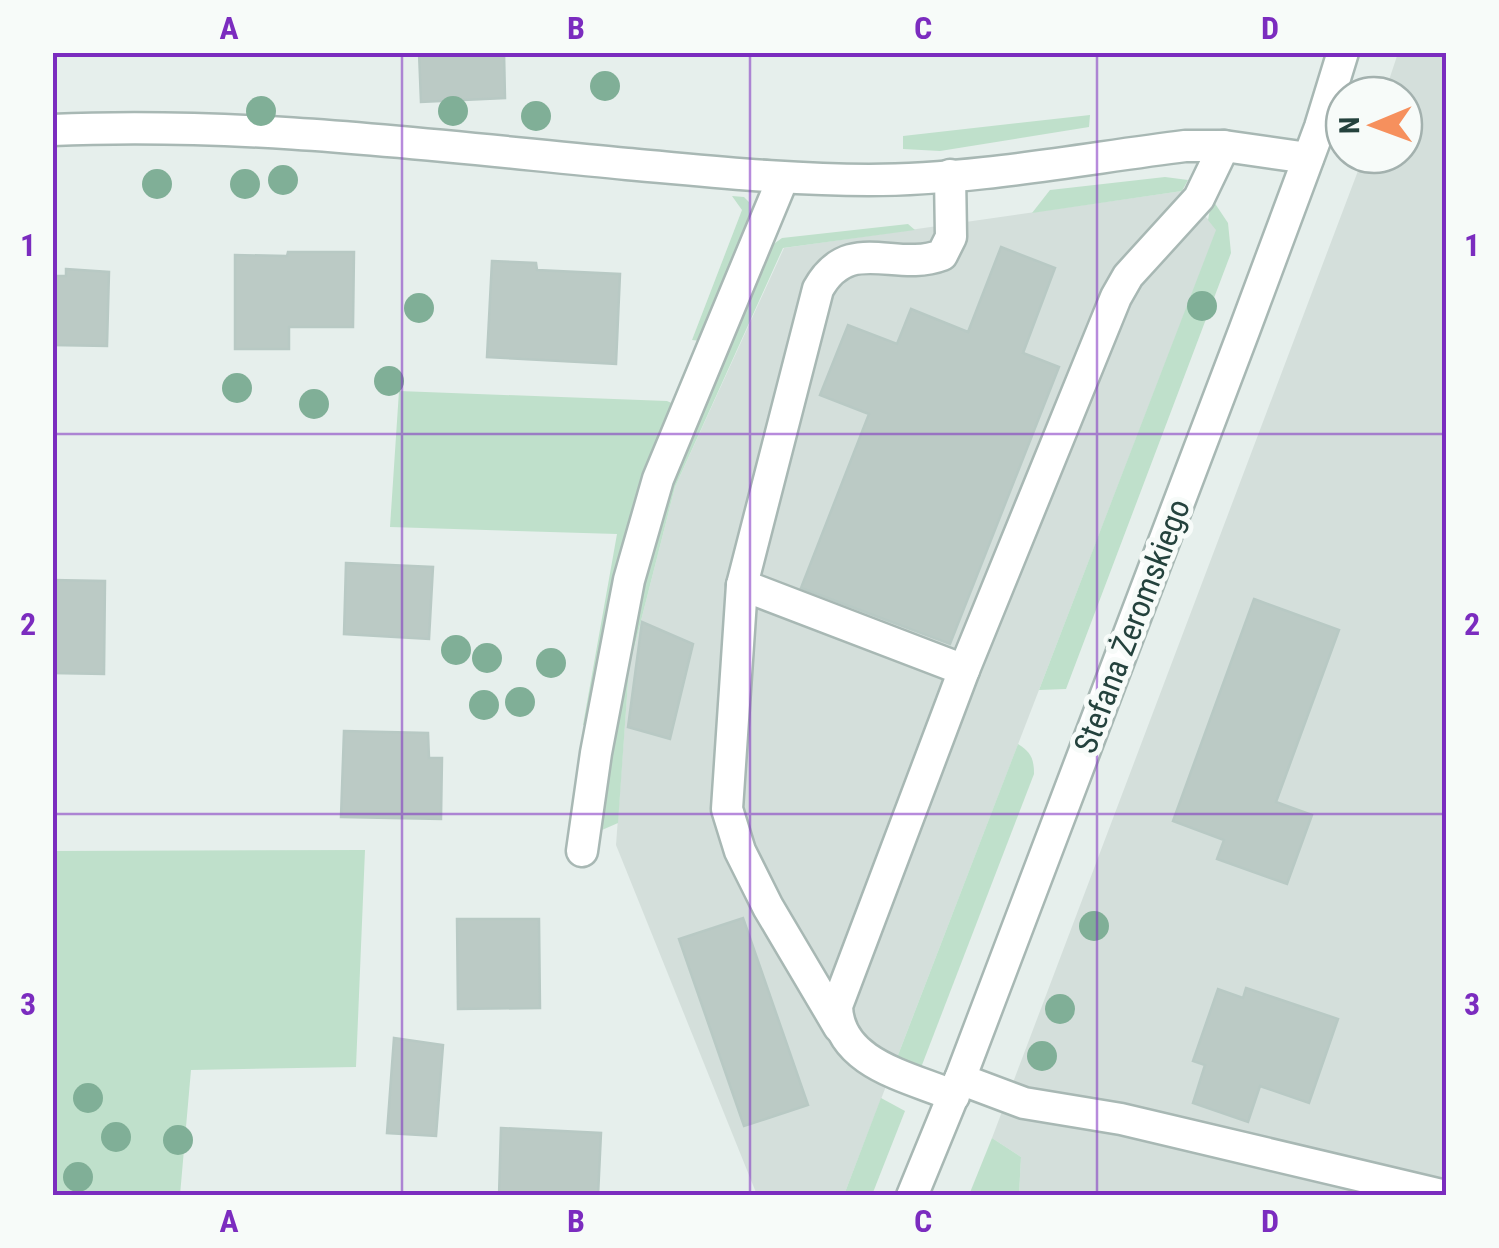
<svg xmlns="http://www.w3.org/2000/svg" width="1499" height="1248" font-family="'Roboto Condensed',sans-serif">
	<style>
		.built { fill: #d4dfdb }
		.green { fill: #bfe0cb }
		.building { fill: #bbcac5; stroke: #b8c9c4; stroke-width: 2.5 }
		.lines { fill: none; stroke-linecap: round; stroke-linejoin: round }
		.service-casing { stroke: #a8b8b4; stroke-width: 35 }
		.minor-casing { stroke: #a8b8b4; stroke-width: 35 }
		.service { stroke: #fff; stroke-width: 30 }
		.minor { stroke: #fff; stroke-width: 30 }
		.tree { fill: #80af97 }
		.grid { fill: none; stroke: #7b2cbf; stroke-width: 2.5; stroke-opacity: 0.55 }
		.labels { text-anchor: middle; stroke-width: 10; stroke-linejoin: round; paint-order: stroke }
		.street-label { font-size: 32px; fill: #24423d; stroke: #f7fbf9 }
		.neatline { fill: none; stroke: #7b2cbf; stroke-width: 4 }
		.grid-label { font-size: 32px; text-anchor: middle; font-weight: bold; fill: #7b2cbf }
	</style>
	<rect width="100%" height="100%" fill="#e6efec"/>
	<!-- built -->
	<g class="built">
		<polygon points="1398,53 1446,53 1446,1195 1019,1195 1021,1157 992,1138 1364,155 1404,155 1404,95 1384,95"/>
		<polygon points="1182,191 1217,229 844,1195 757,1195 616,845 629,668 675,487 784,248"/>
	</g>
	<!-- green -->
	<g class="green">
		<polygon points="1090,115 1089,127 940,151 903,149 903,136"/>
		<polygon points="1165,177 1188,180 1182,191 1032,213 1050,190"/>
		<polygon points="732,196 744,197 749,202 749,221 701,341 692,340 742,210"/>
		<polygon points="1212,199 1228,223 1231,253 1066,689 1039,690 1216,230 1208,220"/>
		<polygon points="908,224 915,230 783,248 675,487 629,668 618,823 602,830 624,667 671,484 768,248 782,238"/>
		<polygon points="399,391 667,401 676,405 590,725 583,725 617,534 390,527"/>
		<path d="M1018 744C1031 752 1034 759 1034 774L922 1065 908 1067 895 1063Z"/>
		<polygon points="365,850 356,1067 191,1070 180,1195 53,1195 53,851"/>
		<polygon points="881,1098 905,1111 872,1195 844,1195"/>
		<polygon points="992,1138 1021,1157 1019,1195 969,1195"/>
	</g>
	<!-- building -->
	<g class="building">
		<polygon points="419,52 504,52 505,98 421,102"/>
		<polygon points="1001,247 1055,268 1023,353 1059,367 950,644 801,588 869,414 820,395 848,325 897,344 911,309 968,332"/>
		<polygon points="288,252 354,252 353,327 289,327 289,349 235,349 235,255 287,256"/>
		<polygon points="492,261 536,263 537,270 620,274 616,364 487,357"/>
		<polygon points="66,269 109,272 107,346 52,345 52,276 66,276"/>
		<polygon points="346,563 433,567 429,639 344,634"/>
		<polygon points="52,580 105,581 104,674 52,673"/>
		<polygon points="1254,599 1339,630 1276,802 1312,815 1287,884 1217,859 1224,840 1173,821"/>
		<polygon points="642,622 693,644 670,739 628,727"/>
		<polygon points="344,731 428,733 429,758 442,758 441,819 341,817"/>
		<polygon points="743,918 808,1105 744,1126 679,939"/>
		<polygon points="457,919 539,919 540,1008 458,1009"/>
		<polygon points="1246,988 1338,1019 1309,1103 1260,1086 1248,1122 1193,1103 1205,1065 1193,1061 1218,989 1243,998"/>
		<polygon points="394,1038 443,1045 436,1136 387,1133"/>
		<polygon points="501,1128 601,1133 598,1196 499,1196"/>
	</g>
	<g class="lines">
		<defs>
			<g id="service">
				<path d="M52 130C244 121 437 146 627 164 708 171 788 180 869 180 974 180 1081 159 1185 146H1224L1308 158"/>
				<path d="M950 175 951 237 942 255C895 273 849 233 818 289L742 585 964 670 1116 297 1128 276 1199 198 1224 146"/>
				<polyline points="742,585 727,809 740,851 768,907 839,1027"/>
				<polyline points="582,851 596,753 629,580 658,479 783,178"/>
				<polyline points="960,1079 1024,1103 1121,1119 1446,1196"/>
				<path d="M954 1096C910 1077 838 1064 837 1006L964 670"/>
			</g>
			<polyline id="minor" points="912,1196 960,1079 1244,331 1320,127 1343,52"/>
		</defs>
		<!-- service casing -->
		<use href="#service" class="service-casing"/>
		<!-- minor casing -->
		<use href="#minor" class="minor-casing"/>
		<!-- service -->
		<use href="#service" class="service"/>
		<!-- minor -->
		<use href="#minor" class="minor"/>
	</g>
	<!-- trees -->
	<g class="tree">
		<circle cx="605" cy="86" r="15"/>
		<circle cx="261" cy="111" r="15"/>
		<circle cx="453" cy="111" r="15"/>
		<circle cx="536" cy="116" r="15"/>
		<circle cx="283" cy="180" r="15"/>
		<circle cx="157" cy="184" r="15"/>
		<circle cx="245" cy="184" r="15"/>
		<circle cx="1202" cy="306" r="15"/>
		<circle cx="419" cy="308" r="15"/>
		<circle cx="389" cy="381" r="15"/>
		<circle cx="237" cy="388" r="15"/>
		<circle cx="314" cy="404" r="15"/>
		<circle cx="456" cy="650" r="15"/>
		<circle cx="487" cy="658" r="15"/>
		<circle cx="551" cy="663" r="15"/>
		<circle cx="520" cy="702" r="15"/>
		<circle cx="484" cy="705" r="15"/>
		<circle cx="1094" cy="926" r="15"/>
		<circle cx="1060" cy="1009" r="15"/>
		<circle cx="1042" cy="1056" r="15"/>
		<circle cx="88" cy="1098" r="15"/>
		<circle cx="116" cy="1137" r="15"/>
		<circle cx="178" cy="1140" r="15"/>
		<circle cx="78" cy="1177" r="15"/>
	</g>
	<!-- grid -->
	<path class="grid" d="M402 52V1196M750 52V1196M1097 52V1196M52 434H1446M52 814H1446"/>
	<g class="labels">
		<!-- street labels -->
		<g class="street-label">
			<text transform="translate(1132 626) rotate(-69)" y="11">Stefana Żeromskiego</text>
		</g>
	</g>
	<!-- border -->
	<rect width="1499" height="1248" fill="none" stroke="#f7fbf9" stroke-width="110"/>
	<!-- north arrow -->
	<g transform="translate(1374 125) rotate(269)"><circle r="48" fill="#f7fbf9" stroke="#a3b1ae" stroke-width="2.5"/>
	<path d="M0-8L18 38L0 25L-18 38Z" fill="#f6905d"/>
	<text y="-15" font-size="28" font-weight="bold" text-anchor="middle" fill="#24423d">N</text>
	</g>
	<rect x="55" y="55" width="1389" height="1138" class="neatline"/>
	<g class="grid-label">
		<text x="229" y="39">A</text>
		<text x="576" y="39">B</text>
		<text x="923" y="39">C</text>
		<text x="1270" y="39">D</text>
		<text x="28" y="256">1</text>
		<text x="1472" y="256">1</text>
		<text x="28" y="635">2</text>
		<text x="1472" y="635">2</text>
		<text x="28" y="1015">3</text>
		<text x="1472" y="1015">3</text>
		<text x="229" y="1232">A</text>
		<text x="576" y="1232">B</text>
		<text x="923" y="1232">C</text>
		<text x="1270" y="1232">D</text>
	</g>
</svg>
